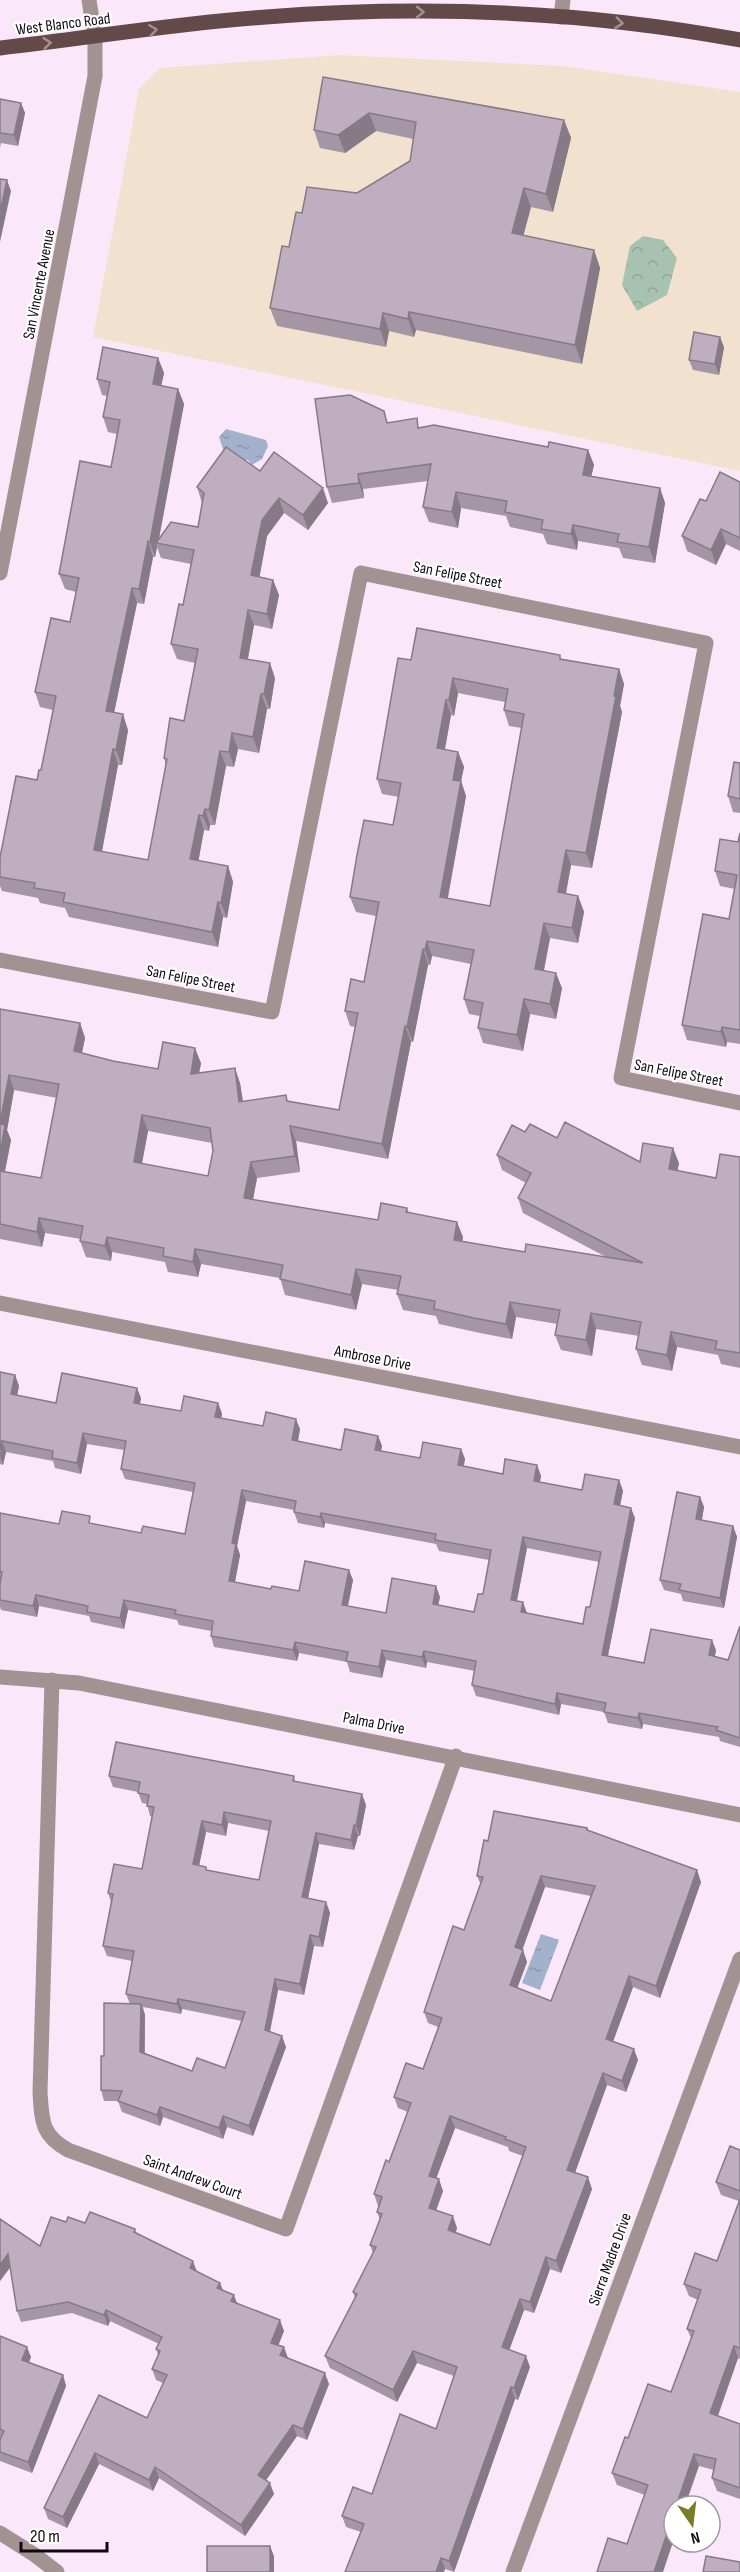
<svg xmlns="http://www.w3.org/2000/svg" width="740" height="2572" font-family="'Sofia Sans Condensed',sans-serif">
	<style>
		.commercial { fill: #f2e1cf }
		.park { fill: url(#park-crowns) }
		.water { fill: url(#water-ripples) }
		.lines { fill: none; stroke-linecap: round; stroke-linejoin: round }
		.minor { stroke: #a29291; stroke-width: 15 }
		.major { stroke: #634947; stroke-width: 15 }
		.wall { fill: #a496a4; fill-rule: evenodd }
		.shaded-wall { fill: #867a86 }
		.building { fill: #bfaebf; stroke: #867a86; stroke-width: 1.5; fill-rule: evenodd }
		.oneway { stroke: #a19291 }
		.labels { text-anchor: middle; stroke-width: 4.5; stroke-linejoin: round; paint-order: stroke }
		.street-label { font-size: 16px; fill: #0f090f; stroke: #fff }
	</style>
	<defs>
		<pattern id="park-crowns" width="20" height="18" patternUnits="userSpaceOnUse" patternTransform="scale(1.5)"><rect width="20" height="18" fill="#a7c2b1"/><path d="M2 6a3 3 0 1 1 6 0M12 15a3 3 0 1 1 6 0" fill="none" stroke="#8fa597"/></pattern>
		<pattern id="water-ripples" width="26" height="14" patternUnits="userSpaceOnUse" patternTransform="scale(1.5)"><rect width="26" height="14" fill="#a2b1cc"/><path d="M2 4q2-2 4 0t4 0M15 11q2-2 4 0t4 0" fill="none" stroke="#8a97ae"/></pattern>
	</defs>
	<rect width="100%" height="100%" fill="#fae7f9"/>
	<!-- commercial -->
	<polygon class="commercial" points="339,55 563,66 740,92 740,471 93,337 139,89 160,68"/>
	<!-- park -->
	<polygon class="park" points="643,236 663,240 677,258 667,295 637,311 622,285 630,246"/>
	<!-- water -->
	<g class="water">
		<polygon points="226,429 266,440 268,446 262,459 252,465 248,460 241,460 224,452 219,437"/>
		<polygon points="541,1934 559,1940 540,1990 522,1983"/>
	</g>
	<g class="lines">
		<!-- minor -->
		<g class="minor">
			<polyline points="561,17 563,0"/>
			<polyline points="0,573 95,76 95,38 89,0"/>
			<polyline points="0,960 272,1012 361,573 706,643 621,1078 740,1103"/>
			<polyline points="0,1303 740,1447"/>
			<polyline points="0,1677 79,1683 740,1815"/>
			<path d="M52 1680 40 2092C42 2121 41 2135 68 2150L286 2229 456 1756"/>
			<polyline points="0,2533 35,2555 57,2572"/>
			<polyline points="513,2572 740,1959"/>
		</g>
		<!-- major -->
		<path class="major" d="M0 48C89 38 177 23 266 17 423 5 585 11 740 40"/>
	</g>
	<!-- wall -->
	<g class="wall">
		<polygon points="323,77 564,120 571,138 553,212 531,207 523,236 594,250 600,268 582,364 416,330 414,337 389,331 386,347 277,326 270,308 289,247 302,213 357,193 410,161 413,139 376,131 345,153 320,148 314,130"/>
		<polygon points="0,99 21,103 25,113 18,146 1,143 0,148"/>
		<polygon points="724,347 719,375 693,370 689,360"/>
		<path d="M158 358 164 373 161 386 178 389 184 404 159 539 198 527 202 503 197 487 260 471 328 503 308 530 284 513 267 536 259 577 273 580 279 595 272 629 254 625 248 659 275 678 270 709H267L259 753 238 749 234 767 226 766 215 825H210L209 831 204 830 198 861 228 866 233 882 227 918 223 917 218 947 69 917 65 908 40 903 38 898 2 891 0 886V857L41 770 53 710 40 707 35 692 70 622 76 592 65 589 59 574 111 467 117 434 108 432 103 417 107 396 102 395 97 379ZM157 547 161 558 191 564 183 605 171 644 177 659 195 663 184 721 164 758 166 765 148 860 102 852 118 765H122L128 730 114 713 137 603 144 604 153 557H155Z"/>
		<polygon points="389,423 548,447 588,450 594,465 591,476 660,488 665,503 655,563 623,558 619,548 578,541 577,550 547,544 543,534 510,527 506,516 461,508 458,528 429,522 423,507 428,481 363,489 364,498 332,503 327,487"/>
		<polygon points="740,482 740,551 726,544 716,565 687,551 682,536 706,501"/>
		<path d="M562 659 619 669 624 684 620 706 622 712 592 868 571 865 566 894 578 896 584 912 578 943 550 938 544 971 562 988 556 1019 530 1014 523 1051 483 1043 478 1028 480 1016 469 1014 464 999 471 964 432 956 430 965H428L413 1042H411L388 1159 296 1141 300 1172 257 1178 253 1200 378 1220 407 1208 409 1213 463 1237 462 1241 525 1252 608 1258 523 1213 518 1198 526 1183 502 1170 497 1155 525 1132 557 1138 640 1162 679 1163 677 1171 716 1178 740 1157V1368L721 1364 718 1355 677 1347 672 1371 642 1365 636 1349 639 1336 596 1329 592 1356 561 1350 555 1335 557 1324 516 1317 512 1339 480 1333 439 1324 436 1316 403 1310 397 1294 398 1290 362 1284 356 1310 285 1295 280 1278 201 1264 198 1277 168 1272 165 1262 112 1252 111 1261 86 1257 80 1241 81 1239 45 1233 42 1247 0 1239V1009L80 1023 85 1038 82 1053 113 1061 158 1069 201 1063 199 1073 240 1083 243 1101 288 1102 339 1110 355 1027 350 1026 345 1011 364 982 376 916 356 912 350 897 393 825 399 797 382 794 377 779 411 660ZM458 693 505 702 504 710 509 726 522 728 490 906 448 898 466 796 461 781 464 767 458 752 445 750 451 715 454 716ZM14 1090 57 1098 41 1178 5 1172 11 1140 7 1130ZM148 1131 212 1143 213 1151 208 1176 142 1164Z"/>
		<polygon points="740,763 740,813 733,812 728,796"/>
		<polygon points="740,833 740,1044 727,1042 726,1047 687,1040 682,1025 729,919 735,889 720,886 715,871 738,842"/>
		<path d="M0 1372 15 1375 19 1386 17 1396 56 1403 141 1398 140 1404 181 1411 218 1403 222 1414 221 1418 263 1426 300 1429 298 1441 341 1450 378 1436 382 1446 381 1451 420 1458 461 1449 465 1459 463 1466 503 1474 537 1465 541 1476 540 1482 582 1490 619 1480 623 1491 620 1505 635 1518 608 1656 644 1663 716 1650 715 1656 728 1660 740 1626V1747L720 1741 719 1737 643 1724 642 1729 608 1723 604 1712 561 1704 559 1715 476 1696 472 1685 475 1671 427 1662 426 1668 386 1660 382 1678 350 1672 347 1662 299 1653 297 1661 214 1647 211 1636V1631L179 1625 177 1620 128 1610 124 1629 91 1622 89 1616 39 1606 37 1617 1 1610 0 1607V1513L59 1524H93L141 1533 185 1534 193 1492 125 1479 121 1469 124 1450 87 1444 81 1474 55 1468 53 1461 6 1452 3 1465 0 1464ZM246 1501 294 1510V1512L298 1523 324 1528 325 1523 436 1544 439 1551 489 1560 483 1594 474 1612 438 1605 440 1597 386 1613 348 1606 353 1580 299 1591 271 1589 235 1582 240 1555 237 1546ZM527 1548 599 1562 590 1607 583 1624 527 1613 517 1601Z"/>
		<polygon points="700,1497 704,1507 702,1520 733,1526 737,1537 724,1608 683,1601 681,1594 664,1590 660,1580"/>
		<path d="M109 1776H294L295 1781 366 1805 360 1836H358L354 1850 319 1844 308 1898 326 1902 330 1913 323 1947 314 1946 304 1995 278 1990 270 2032 286 2047 253 2136 227 2127 223 2139 163 2117 160 2126 122 2112 118 2101H104L101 2090 104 2056 130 2004 126 1994 132 1961 107 1956 103 1946 111 1902 108 1893 142 1869 152 1817 150 1816 147 1804 142 1803 138 1792 113 1787ZM228 1823 269 1831 259 1880 207 1870 199 1866 206 1832 226 1836ZM143 2007 181 2014 182 2009 242 2021 225 2068 192 2071 145 2053V2015Z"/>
		<path d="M587 1828 588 1831 701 1882 660 1998 633 1987 613 2041 638 2060 626 2092 607 2085 575 2172 592 2189 561 2273 550 2269 534 2313 524 2310 509 2350 530 2367 518 2400 515 2399 454 2572 445 2569 361 2532 346 2527 342 2516 372 2494 436 2429 454 2376 417 2363 397 2402 330 2368 325 2356 355 2298 353 2292 373 2253 370 2245 380 2220 377 2212 379 2206H378L374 2194 389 2162 408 2112 398 2108 394 2097 423 2069 438 2027 428 2023 424 2012 464 1930 481 1885 477 1876 488 1841ZM545 1887 591 1896 551 2001 517 1988 527 1962 522 1950ZM455 2128 508 2147 509 2151 523 2156 490 2245 456 2232 457 2228 436 2210 443 2191 436 2178Z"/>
		<polygon points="740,2150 740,2359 738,2358 718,2416 740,2424 740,2499 717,2491 712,2478 714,2470 699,2466 627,2544 645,2495 617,2485 612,2473 628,2438 671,2392 691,2338 687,2329 698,2300 689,2296 684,2284 717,2261 739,2201 721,2195 716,2182"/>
		<polygon points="0,2219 40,2246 66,2222 85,2223 135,2229 137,2234 197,2272 220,2283 223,2290 236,2303 284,2331 278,2345 287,2358 329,2384 307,2440 297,2436 266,2480 274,2494 245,2536 159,2478 153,2491 99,2464 67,2528 48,2519 44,2508 99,2395 147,2418 163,2383 156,2380 152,2369 158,2355 156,2349 159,2344 110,2321 108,2326 72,2313 21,2322 17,2311 10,2267 0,2281"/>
		<polygon points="0,2336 31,2357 29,2362 63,2375 66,2386 32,2473 0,2461"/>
	</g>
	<!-- shaded-wall -->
	<g class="shaded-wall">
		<polygon points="21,103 25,113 18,146 14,135"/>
		<polygon points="369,113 376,131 345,153 338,135"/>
		<polygon points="564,120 571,138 553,212 546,194"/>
		<polygon points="7,180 11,191 0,242 0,212"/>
		<polygon points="524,188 531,207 519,252 512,233"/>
		<polygon points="594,250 600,268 582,364 575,345"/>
		<polygon points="409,312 416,330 414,337 408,319"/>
		<polygon points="383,313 389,331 386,347 380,329"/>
		<polygon points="720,337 724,347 719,375 715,364"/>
		<polygon points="158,358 164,373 158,400 153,384"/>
		<polygon points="178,389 184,404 158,543 156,543 157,547 155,557 150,542"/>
		<polygon points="588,450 594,465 588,490 583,475"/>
		<polygon points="358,474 363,489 364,498 359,483"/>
		<polygon points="323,488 328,503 308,530 303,515"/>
		<polygon points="660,488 665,503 655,563 649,547"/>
		<polygon points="456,492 461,508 458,528 452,512"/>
		<polygon points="279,498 284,513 267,536 257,591 251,575 262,520"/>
		<polygon points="573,525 578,541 577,550 571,534"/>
		<polygon points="721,529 726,544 716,565 711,550"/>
		<polygon points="148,541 153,557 144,604 139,589"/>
		<polygon points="273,580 279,595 272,629 267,614"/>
		<polygon points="132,588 137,603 111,727 106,711"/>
		<polygon points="248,610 254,625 245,673 240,658"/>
		<polygon points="270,663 275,678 270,709 264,694"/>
		<polygon points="619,669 624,684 620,706 622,712 592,868 586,853"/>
		<polygon points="453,678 458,693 454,716 449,700"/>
		<polygon points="261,694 267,709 259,753 253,737"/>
		<polygon points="446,700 451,715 442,763 437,748"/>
		<polygon points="123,714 128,730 122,765 116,750"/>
		<polygon points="232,733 238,749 234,767 229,752"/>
		<polygon points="113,749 118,765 99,866 94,850"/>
		<polygon points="220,751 226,766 215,825 209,810"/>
		<polygon points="458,752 464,767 461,781 466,796 445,912 440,897 453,780"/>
		<polygon points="205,809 210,825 209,831 203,816"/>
		<polygon points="199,815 204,830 196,875 190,859"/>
		<polygon points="566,850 571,865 563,908 558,892"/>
		<polygon points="228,866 233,882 227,918 221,903"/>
		<polygon points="578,896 584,912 578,943 572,928"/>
		<polygon points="218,902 223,917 218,947 212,932"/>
		<polygon points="544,923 550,938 541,984 535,969"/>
		<polygon points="427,941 432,956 430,965 425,950"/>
		<polygon points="423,949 428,965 413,1042 407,1027"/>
		<polygon points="556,973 562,988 556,1019 550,1004"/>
		<polygon points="524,999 530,1014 523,1051 517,1035"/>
		<polygon points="80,1023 85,1038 79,1066 74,1051"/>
		<polygon points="405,1026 411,1042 388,1159 382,1144"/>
		<polygon points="722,1027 727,1042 726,1047 721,1032"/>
		<polygon points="195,1048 201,1063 196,1089 191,1074"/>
		<polygon points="235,1068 240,1083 245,1117 239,1102"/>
		<polygon points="9,1075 14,1090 7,1130 11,1140 2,1185 0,1180 0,1125"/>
		<polygon points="142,1115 148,1131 139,1177 134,1162"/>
		<polygon points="290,1126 296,1141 300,1172 295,1156"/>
		<polygon points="673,1148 679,1163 675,1185 669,1169"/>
		<polygon points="251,1162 257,1178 250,1214 244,1198"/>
		<polygon points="39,1218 45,1233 42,1247 37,1232"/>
		<polygon points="457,1222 463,1237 460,1255 454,1240"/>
		<polygon points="107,1237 112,1252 111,1261 105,1246"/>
		<polygon points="195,1249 201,1264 198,1277 193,1262"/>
		<polygon points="356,1269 362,1284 356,1310 351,1295"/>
		<polygon points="510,1302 516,1317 512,1339 506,1324"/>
		<polygon points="591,1313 596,1329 592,1356 586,1340"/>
		<polygon points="671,1332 677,1347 672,1371 667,1355"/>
		<polygon points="15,1375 19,1386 15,1405 11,1394"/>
		<polygon points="137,1388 141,1398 138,1413 134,1403"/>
		<polygon points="218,1403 222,1414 219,1428 215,1417"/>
		<polygon points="296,1419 300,1429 296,1451 292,1440"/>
		<polygon points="83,1433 87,1444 81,1474 77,1463"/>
		<polygon points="378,1436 382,1446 379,1461 375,1450"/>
		<polygon points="2,1441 6,1452 3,1465 0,1456"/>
		<polygon points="461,1449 465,1459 462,1476 458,1465"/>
		<polygon points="537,1465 541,1476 538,1491 534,1481"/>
		<polygon points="619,1480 623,1491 618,1515 614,1504"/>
		<polygon points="242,1490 246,1501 237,1546 240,1555 233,1592 229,1581 232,1543"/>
		<polygon points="700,1497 704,1507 700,1530 696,1519"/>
		<polygon points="631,1508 635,1518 606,1665 602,1655"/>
		<polygon points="321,1513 325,1523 324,1528 320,1517"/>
		<polygon points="733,1526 737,1537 724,1608 720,1598"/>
		<polygon points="523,1537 527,1548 515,1610 511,1600"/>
		<polygon points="349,1570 353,1580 346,1615 342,1605"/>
		<polygon points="436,1586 440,1597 436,1615 433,1604"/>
		<polygon points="36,1595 39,1606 37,1617 33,1606"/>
		<polygon points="124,1600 128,1610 124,1629 120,1618"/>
		<polygon points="523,1602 527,1613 521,1612"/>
		<polygon points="712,1640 716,1650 713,1665 709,1655"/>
		<polygon points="295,1642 299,1653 297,1661 293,1650"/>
		<polygon points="382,1650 386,1660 382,1678 379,1667"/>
		<polygon points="424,1651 427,1662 426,1668 422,1657"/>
		<polygon points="557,1693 561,1704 559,1715 555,1704"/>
		<polygon points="639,1713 643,1724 642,1729 638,1718"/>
		<polygon points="362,1794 366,1805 360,1836 356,1826"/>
		<polygon points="224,1812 228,1823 226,1836 222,1825"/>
		<polygon points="202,1821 206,1832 197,1875 193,1864"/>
		<polygon points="354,1825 358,1836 354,1850 351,1840"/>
		<polygon points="316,1833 319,1844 306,1908 302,1897"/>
		<polygon points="697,1870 701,1882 660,1998 656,1986"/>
		<polygon points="541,1876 545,1887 519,1959 515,1947"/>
		<polygon points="326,1902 330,1913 323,1947 319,1937"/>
		<polygon points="310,1935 314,1946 304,1995 300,1984"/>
		<polygon points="523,1950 527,1962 514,1997 510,1985"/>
		<polygon points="629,1976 633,1987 610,2050 606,2039"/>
		<polygon points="275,1979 278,1990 268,2040 265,2030"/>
		<polygon points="178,1999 182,2009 181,2014 177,2004"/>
		<polygon points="141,2004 145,2015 144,2063 140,2052"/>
		<polygon points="282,2036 286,2047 253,2136 249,2126"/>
		<polygon points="634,2049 638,2060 626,2092 622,2081"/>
		<polygon points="603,2073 607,2085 572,2181 567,2170"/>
		<polygon points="160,2107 163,2117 160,2126 157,2115"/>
		<polygon points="223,2116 227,2127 223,2139 219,2128"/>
		<polygon points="450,2116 455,2128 433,2187 429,2176"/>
		<polygon points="588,2177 592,2189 561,2273 556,2261"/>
		<polygon points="439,2179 443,2191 433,2219 429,2208"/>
		<polygon points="453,2216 457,2228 452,2241 448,2230"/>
		<polygon points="8,2254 12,2265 0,2281 0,2265"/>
		<polygon points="546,2257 550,2269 534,2313 530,2302"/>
		<polygon points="193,2261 197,2272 190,2268"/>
		<polygon points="220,2283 224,2294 217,2288"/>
		<polygon points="234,2295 238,2306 231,2301"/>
		<polygon points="520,2299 524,2310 506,2359 502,2347"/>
		<polygon points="106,2310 110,2321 108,2326 104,2315"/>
		<polygon points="280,2320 284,2331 275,2354 271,2343"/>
		<polygon points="734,2346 738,2358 714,2426 710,2413"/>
		<polygon points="27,2347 31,2357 26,2370 22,2360"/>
		<polygon points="284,2347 288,2358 280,2355"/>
		<polygon points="413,2351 417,2363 397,2402 393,2390"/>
		<polygon points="526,2356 530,2367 518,2400 514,2388"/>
		<polygon points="325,2373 329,2384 307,2440 303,2429"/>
		<polygon points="63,2375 66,2386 32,2473 28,2462"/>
		<polygon points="511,2387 515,2399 454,2572 449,2561"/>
		<polygon points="293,2425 297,2436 262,2486 258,2475"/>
		<polygon points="95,2453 99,2464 67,2528 63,2517"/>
		<polygon points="694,2454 699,2466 685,2506 676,2506"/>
		<polygon points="155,2467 159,2478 153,2491 149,2480"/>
		<polygon points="270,2483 274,2494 245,2536 241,2525"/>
		<polygon points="674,2513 674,2539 663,2572 654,2572"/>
		<polygon points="270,2546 274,2556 274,2572 270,2572"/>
		<polygon points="441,2558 445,2569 444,2572 436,2572"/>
	</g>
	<!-- building -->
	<g class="building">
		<polygon points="323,77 564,120 546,194 524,188 512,233 594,250 575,345 409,312 408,319 383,313 380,329 270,308 282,246 289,247 296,212 302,213 307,187 357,193 410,161 416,122 369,113 338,135 314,130"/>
		<polygon points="0,99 21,103 14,135 0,133"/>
		<polygon points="0,179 7,180 0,212"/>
		<polygon points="694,332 720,337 715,364 689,360"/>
		<polygon points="103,347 158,358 153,384 178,389 150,542 148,541 139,589 132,588 106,711 123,714 116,750 113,749 94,850 148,860 167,759 164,758 170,718 184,721 198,649 171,644 179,604 183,605 194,550 156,543 171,522 198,527 204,493 197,487 226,447 260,471 274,452 323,488 303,515 279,498 262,520 251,575 273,580 267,614 248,610 240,658 270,663 264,694 261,694 253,737 232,733 229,752 220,751 209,810 205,809 203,816 199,815 190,859 228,866 221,903 218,902 212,932 63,902 65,893 34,888 35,883 0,877 0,857 16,776 37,780 39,770 41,770 56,696 35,692 51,618 70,622 79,578 59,574 80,461 111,467 120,420 103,417 110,382 97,379"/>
		<polygon points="350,395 384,411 387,423 417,418 418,428 434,425 548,447 549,442 588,450 583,475 660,488 649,547 617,542 619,534 573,525 571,534 541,529 543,520 505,512 507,501 456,492 452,512 423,507 431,464 358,474 359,483 327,487 315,399"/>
		<polygon points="720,472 740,482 740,538 721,529 711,550 682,536 700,499 706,501"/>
		<path d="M417 628 560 655V659L619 669 614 696H616L586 853 566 850 558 892 578 896 572 928 544 923 535 969 556 973 550 1004 524 999 517 1035 478 1028 483 1003 464 999 474 950 427 941 425 950 423 949 407 1027 405 1026 382 1144 290 1126 295 1156 251 1162 244 1198 378 1220 381 1203 407 1208 406 1212 457 1222 454 1240 525 1252 526 1244 643 1263 518 1198 531 1173 497 1155 512 1125 525 1132 530 1124 557 1138 565 1122 640 1162 643 1143 673 1148 669 1169 716 1178 720 1154 740 1157V1353L715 1349 717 1341 671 1332 667 1355 636 1349 641 1322 591 1313 586 1340 555 1335 560 1310 510 1302 506 1324 474 1318 434 1309 435 1301 397 1294 401 1276 356 1269 351 1295 280 1279 283 1265 195 1249 193 1262 163 1256 164 1248 107 1237 105 1246 80 1241 83 1226 39 1218 37 1232 0 1224V1171L41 1178 59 1084 9 1075 0 1123V1009L80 1023 74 1051 113 1061 158 1069 163 1042 195 1048 191 1074 235 1068 239 1102 286 1095 287 1101 339 1110 358 1013 345 1011 351 979 364 982 379 902 350 897 357 855 364 820 393 825 401 783 377 779 398 658 411 660ZM453 678 508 689 504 710 524 714 490 906 440 897 461 781 453 780 458 752 437 748 446 700H449ZM142 1115 210 1128 213 1151 208 1176 134 1162Z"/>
		<polygon points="734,762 740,763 740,799 728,796"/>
		<polygon points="740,833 740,1030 722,1027 721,1032 682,1025 703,914 729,919 737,875 715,871 720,839 738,842"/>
		<polygon points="0,1124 5,1125 0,1153"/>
		<path d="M0 1372 15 1375 11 1394 56 1403 62 1373 137 1388 134 1403 181 1411 184 1396 218 1403 215 1417 263 1426 266 1412 296 1419 292 1440 341 1450 345 1429 378 1436 375 1450 420 1458 423 1442 461 1449 458 1465 503 1474 505 1459 537 1465 534 1481 582 1490 585 1474 619 1480 614 1504 631 1508 602 1655 644 1663 651 1629 712 1640 709 1655 728 1660 740 1626V1738L716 1730 718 1727 639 1713 638 1718 604 1712 606 1703 557 1693 555 1704 472 1685 476 1661 424 1651 422 1657 382 1650 379 1667 346 1661 348 1652 295 1642 293 1650 211 1636 213 1621 175 1614 176 1610 124 1600 120 1618 87 1612 88 1606 36 1595 33 1606 0 1600V1584L2 1572H0V1513L59 1524 62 1511 90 1516 89 1523 141 1533 143 1526 185 1534 195 1483 121 1469 126 1441 83 1433 77 1463 52 1458 53 1451 2 1441 0 1450ZM242 1490 296 1501 294 1512 320 1517 321 1513 436 1534 435 1540 491 1550 483 1594H478L474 1612 433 1604 436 1586 392 1578 386 1613 342 1605 349 1570 305 1561 299 1591 272 1586 271 1589 229 1581 236 1544 232 1543ZM523 1537 601 1552 590 1607H586L583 1624 521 1612 523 1602 511 1600Z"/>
		<polygon points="677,1492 700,1497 696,1519 733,1526 720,1598 679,1590 681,1584 660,1580"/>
		<path d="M116 1742 294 1776 293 1781 362 1794 356 1826 354 1825 351 1840 316 1833 302 1897 326 1902 319 1937 310 1935 300 1984 275 1979 265 2030 282 2036 249 2126 223 2116 219 2128 160 2107 157 2115 118 2101 122 2091 101 2090V2056H104V2003L141 2004 140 2052 192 2071 197 2058 225 2068 245 2012 178 1999 177 2004 126 1994 134 1951 103 1946 113 1894 108 1893 114 1864 142 1869 154 1807 147 1806 149 1795 138 1793 140 1782 109 1776ZM224 1812 271 1821 259 1880 206 1870V1867L193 1864 202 1821 222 1825Z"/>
		<path d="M494 1811 587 1828V1830L697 1870 656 1986 629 1976 606 2039 634 2049 622 2081 603 2073 567 2170 588 2177 556 2261 546 2257 530 2302 520 2299 502 2347 526 2356 514 2388 511 2387 449 2561 441 2558 436 2572H345L364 2524 342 2516 353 2487 372 2494 400 2414 436 2429 457 2367 413 2351 393 2390 325 2356 357 2294 353 2292 376 2247 370 2245 382 2214 377 2212 382 2197 374 2194 386 2160 389 2162 411 2103 394 2097 406 2063 423 2069 442 2018 424 2012 453 1926 464 1930 483 1877 477 1876 484 1840 488 1841ZM541 1876 595 1886 551 2001 510 1985 523 1950 515 1947ZM450 2116 506 2137 505 2139 526 2147 490 2245 448 2230 453 2216 429 2208 439 2179 429 2176Z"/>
		<polygon points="730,2146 740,2150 740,2191 716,2182"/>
		<polygon points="740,2199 740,2348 734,2346 710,2413 740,2424 740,2488 712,2478 716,2459 694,2454 676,2506 674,2506 674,2513 654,2572 597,2572 608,2538 627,2544 648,2485 612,2473 625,2437 628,2438 648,2384 671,2392 694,2331 687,2329 701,2290 684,2284 695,2253 717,2261"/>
		<polygon points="90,2212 135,2229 134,2232 193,2261 190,2268 220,2283 217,2288 234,2295 231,2301 280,2320 271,2343 284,2347 280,2355 325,2373 303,2429 293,2425 258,2475 270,2483 241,2525 155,2467 149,2480 95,2453 63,2517 44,2508 99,2395 147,2418 167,2375 152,2369 160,2351 156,2349 162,2337 106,2310 104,2315 68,2302 17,2311 8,2254 0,2265 0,2219 40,2246 51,2217 66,2222 68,2217 85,2223"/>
		<polygon points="0,2336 27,2347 22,2360 63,2375 28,2462 0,2452 0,2440 4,2431 0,2429"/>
		<rect x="207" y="2546" width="63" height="26"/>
		<polygon points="706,2556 740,2562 740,2572 703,2572"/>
	</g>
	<!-- one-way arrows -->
	<defs><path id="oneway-chevron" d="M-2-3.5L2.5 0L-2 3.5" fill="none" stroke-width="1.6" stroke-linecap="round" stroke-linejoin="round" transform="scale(1.5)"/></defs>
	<g class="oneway">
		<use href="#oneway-chevron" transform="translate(420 12) rotate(1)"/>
		<use href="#oneway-chevron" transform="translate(619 23) rotate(7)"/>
		<use href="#oneway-chevron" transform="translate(153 30) rotate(-8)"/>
		<use href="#oneway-chevron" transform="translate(47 43) rotate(-6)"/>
	</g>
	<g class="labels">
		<!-- street labels -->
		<g class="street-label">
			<text transform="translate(63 23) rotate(-7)" y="6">West Blanco Road</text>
			<text transform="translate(38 284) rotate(-79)" y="6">San Vincente Avenue</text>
			<text transform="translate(458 574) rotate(11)" y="6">San Felipe Street</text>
			<text transform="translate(191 978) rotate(11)" y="6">San Felipe Street</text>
			<text transform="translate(679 1072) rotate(11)" y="6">San Felipe Street</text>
			<text transform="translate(373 1357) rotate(11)" y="6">Ambrose Drive</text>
			<text transform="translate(374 1722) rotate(11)" y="6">Palma Drive</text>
			<text transform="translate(193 2176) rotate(20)" y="6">Saint Andrew Court</text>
			<text transform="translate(609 2259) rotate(-70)" y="6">Sierra Madre Drive</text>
		</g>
	</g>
	<!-- north arrow -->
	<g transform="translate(692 2524) rotate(166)"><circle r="28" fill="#ffffff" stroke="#9f9d9f" stroke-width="1.5"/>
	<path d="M0-4.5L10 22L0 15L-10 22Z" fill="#787d27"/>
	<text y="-9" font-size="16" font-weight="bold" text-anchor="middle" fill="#0f090f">N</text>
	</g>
	<!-- scale -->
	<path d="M21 2542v9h86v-9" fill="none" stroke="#0f090f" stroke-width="3"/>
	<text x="30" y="2542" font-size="18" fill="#0f090f" stroke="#ffffff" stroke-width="4.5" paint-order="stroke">20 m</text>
</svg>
